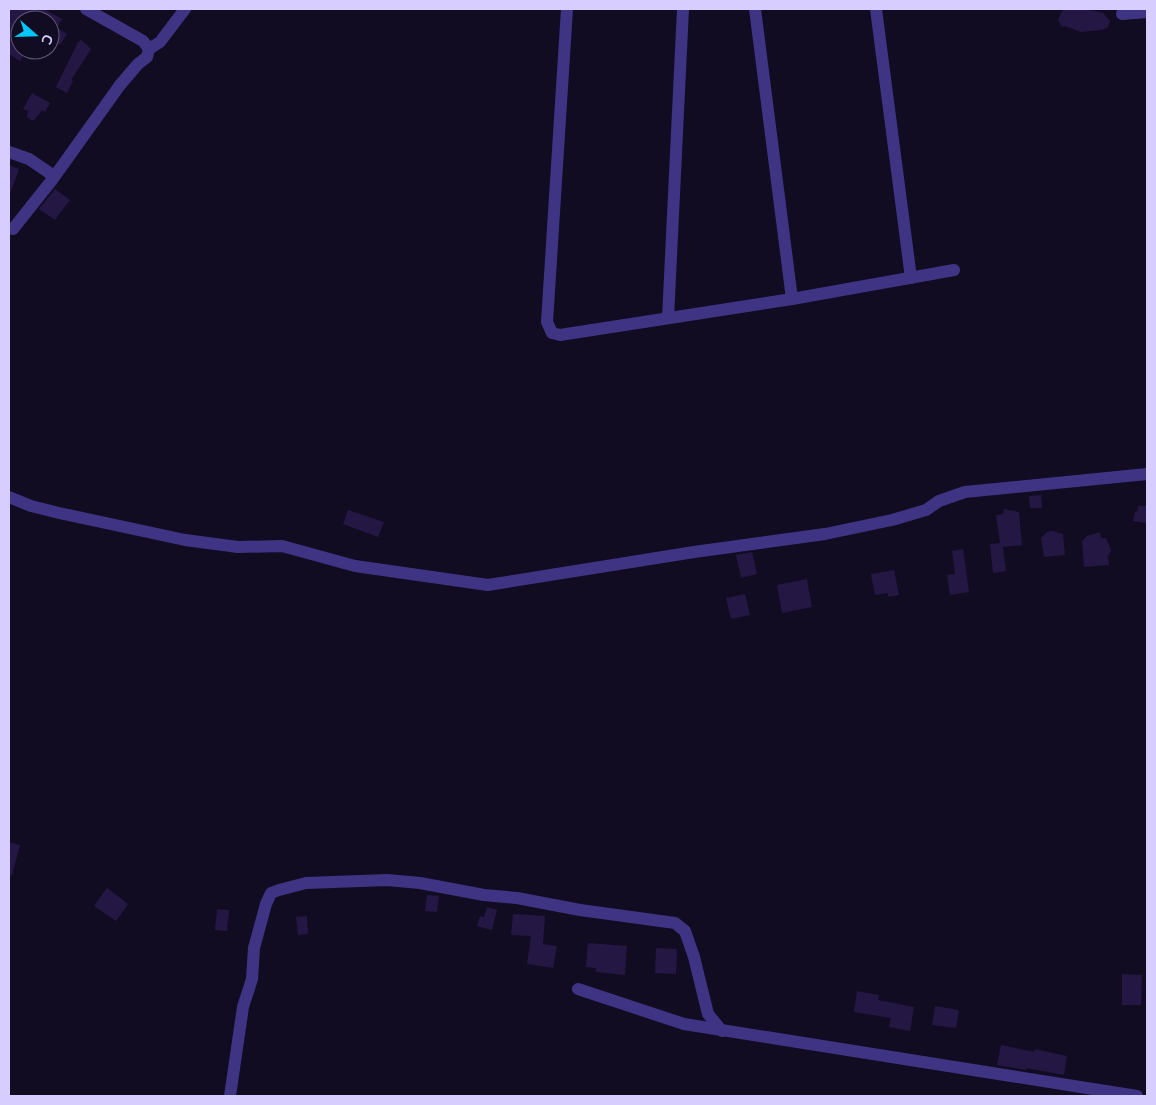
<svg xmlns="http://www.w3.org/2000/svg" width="1156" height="1105" font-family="'Nunito Sans',sans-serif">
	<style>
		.building { fill: #241744 }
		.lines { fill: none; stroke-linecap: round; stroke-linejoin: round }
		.minor { stroke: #3f3484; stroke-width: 12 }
	</style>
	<rect width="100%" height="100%" fill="#120c22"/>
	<!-- building -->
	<g class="building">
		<polygon points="9,9 44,9 64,20 61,20 57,28 67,34 60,45 51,39 50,40 50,20 20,20 20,31 12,43 20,47 20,50 26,51 20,61 9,54"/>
		<polygon points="1066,9 1084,9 1103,13 1110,21 1108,27 1102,30 1081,32 1065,26 1062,27 1058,20 1062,11"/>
		<polygon points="81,40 91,49 71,80 73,81 67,93 56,87 78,42"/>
		<polygon points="32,93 50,103 45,112 42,110 34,120 31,120 27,117 28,111 23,109"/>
		<polygon points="9,165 19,169 10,194 9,194"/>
		<polygon points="55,189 70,200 55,220 39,209"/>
		<polygon points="1041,495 1042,508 1030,508 1029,496"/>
		<polygon points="1138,506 1147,506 1147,523 1133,521 1135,512 1138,511"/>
		<polygon points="1004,509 1019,512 1022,545 1003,547 1006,571 993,573 990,544 1000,543 996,515 1003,514"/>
		<polygon points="348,510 384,522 378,537 343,524"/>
		<polygon points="1052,531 1063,534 1065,555 1044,557 1041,538 1047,532"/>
		<polygon points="1100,532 1101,538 1106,538 1111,550 1108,557 1109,565 1084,567 1082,541 1087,536"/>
		<polygon points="963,549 969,592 950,595 947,575 955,574 952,551"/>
		<polygon points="752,552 757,574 741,578 736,555"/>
		<polygon points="894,570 899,595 888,597 888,593 875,595 871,574"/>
		<polygon points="807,579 812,607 782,613 777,585"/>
		<polygon points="745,594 750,615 731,619 726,598"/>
		<polygon points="9,842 20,845 12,875 9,875"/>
		<polygon points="107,888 128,904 116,921 94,906"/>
		<polygon points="427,895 439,896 437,912 425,911"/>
		<polygon points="487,907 497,910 492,930 477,926 480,916 484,917"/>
		<polygon points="217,909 229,910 227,931 215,930"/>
		<polygon points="513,914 545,916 543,944 557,946 553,968 527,964 531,936 511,935"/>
		<polygon points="307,916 308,934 298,935 296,917"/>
		<polygon points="588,943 627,946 625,975 596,972 596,968 586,967"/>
		<polygon points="656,948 677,949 676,974 655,973"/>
		<polygon points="1122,974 1142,975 1141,1005 1122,1005"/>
		<polygon points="857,991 879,995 878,1000 914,1007 910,1031 889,1027 891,1018 854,1012"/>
		<polygon points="935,1006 959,1010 956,1028 932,1025"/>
		<polygon points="1001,1045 1034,1052 1035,1049 1067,1056 1064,1075 1026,1068 1026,1070 997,1065"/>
	</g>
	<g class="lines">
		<!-- minor -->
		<g class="minor">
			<polyline points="567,9 547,322 552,333 560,335 792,299 954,270"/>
			<polyline points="755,9 792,299"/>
			<polyline points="876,9 911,278"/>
			<polyline points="1122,14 1147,12"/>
			<polyline points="149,49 160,42 185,9"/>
			<polyline points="9,152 29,159 51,174 52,180 13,229"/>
			<polyline points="52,180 120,85 138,64 147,57 149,49 143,41 86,9"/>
			<polyline points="668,318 683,9"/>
			<polyline points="9,497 31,506 59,513 185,540 238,547 282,546 355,566 488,585 694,552 825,534 892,520 926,510 939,501 965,492 1147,474"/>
			<polyline points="578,989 684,1024 1137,1096"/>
			<polyline points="230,1096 243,1007 252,979 254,948 266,904 271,893 279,890 306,883 387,880 420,883 484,895 517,898 580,910 675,923 685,931 694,957 708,1014 722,1031"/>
		</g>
	</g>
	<!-- border -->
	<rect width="1156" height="1105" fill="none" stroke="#d8cdff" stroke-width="20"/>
	<!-- north arrow -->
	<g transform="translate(35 35) rotate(110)"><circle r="24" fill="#120c22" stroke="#61597a"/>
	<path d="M0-4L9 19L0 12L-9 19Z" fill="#00c7f8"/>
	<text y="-8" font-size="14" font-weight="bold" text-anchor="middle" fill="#d8cdff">С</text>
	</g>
</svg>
